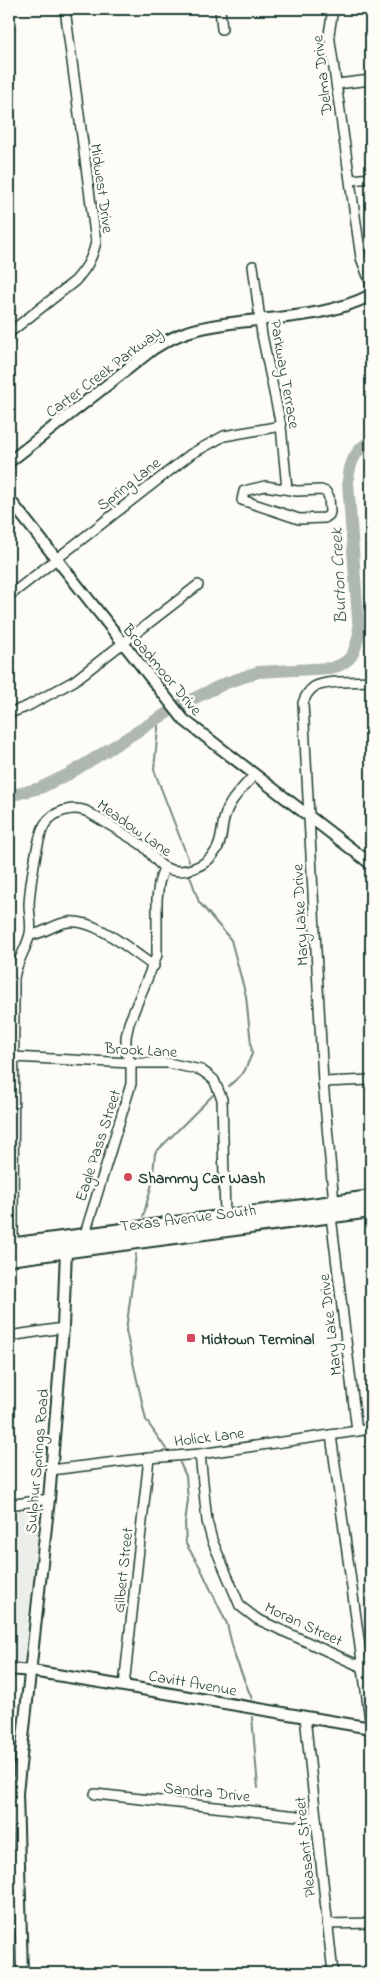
<svg xmlns="http://www.w3.org/2000/svg" width="380" height="1982" font-family="'Indie Flower',sans-serif">
	<style>
		.built { fill: #eceee9 }
		.lines { fill: none; stroke-linecap: round; stroke-linejoin: round }
		.stream { stroke: #75877f; stroke-width: 2 }
		.river { stroke: #aeb8b1; stroke-width: 12 }
		.minor-casing { stroke: #1f3d34; stroke-width: 12 }
		.tertiary-casing { stroke: #1f3d34; stroke-width: 14 }
		.primary-casing { stroke: #1f3d34; stroke-width: 18 }
		.minor { stroke: #fdfcf7; stroke-width: 9 }
		.tertiary { stroke: #fdfcf7; stroke-width: 10 }
		.primary { stroke: #fdfcf7; stroke-width: 14 }
		.poi-dot { fill: #d1495b; stroke: #fdfcf7; stroke-width: 2 }
		.labels { text-anchor: middle; stroke-width: 5; stroke-linejoin: round; paint-order: stroke }
		.street-label { font-size: 16px; fill: #1f3d34; stroke: #fdfcf7 }
		.poi-label { font-size: 16px; font-weight: bold; fill: #1f3d34; stroke: #fdfcf7; text-anchor: start }
		.water-label { font-size: 18px; font-style: italic; fill: #435c53; stroke: #fdfcf7 }
	</style>
	<rect width="100%" height="100%" fill="#fdfcf7"/>
	<filter id="ink" filterUnits="userSpaceOnUse"><feTurbulence type="fractalNoise" baseFrequency=".02" numOctaves="2"/><feDisplacementMap in="SourceGraphic" scale="10" xChannelSelector="R" yChannelSelector="G"/><feConvolveMatrix kernelMatrix="1 2 1 2 8 2 1 2 1" color-interpolation-filters="sRGB"/></filter>
	<g filter="url(#ink)">
		<!-- built -->
		<polygon class="built" points="41,1506 23,1663 9,1662 9,1511"/>
		<g class="lines">
			<!-- stream -->
			<g class="stream">
				<polyline points="159,718 154,770 189,861"/>
				<polyline points="190,876 199,902 231,940 246,996 252,1054 244,1072 229,1086"/>
				<polyline points="143,1217 152,1184 155,1153 213,1095"/>
				<polyline points="136,1254 126,1331 146,1420 166,1449"/>
				<polyline points="180,1463 186,1476 188,1500 185,1523 186,1544 200,1567 227,1624 235,1657 252,1699"/>
				<polyline points="252,1717 258,1788"/>
			</g>
			<!-- river -->
			<g class="river">
				<path d="M180 705 226 683 258 672 332 668C352 662 355 653 359 633L348 482C349 465 355 449 371 441"/>
				<polyline points="9,796 40,788 69,774 167,713"/>
			</g>
			<defs>
				<g id="minor">
					<polyline points="220,9 222,29"/>
					<polyline points="333,9 329,34 361,258 371,284"/>
					<polyline points="337,84 371,80"/>
					<polyline points="351,180 371,178"/>
					<polyline points="253,266 262,335 281,426 287,489"/>
					<path d="M9 333 75 281C86 269 92 259 96 242L65 9"/>
					<polygon points="265,486 297,491 321,490 326,492 329,497 330,512 329,515 325,518 299,519 242,500 244,491"/>
					<polyline points="9,596 191,454 224,436 281,426"/>
					<polyline points="9,713 26,707 74,681 198,585"/>
					<path d="M30 935C44 934 55 923 69 922 97 919 132 952 154 966"/>
					<polyline points="13,1057 131,1063 168,1063 201,1070 208,1075 214,1080 222,1099 225,1217"/>
					<polyline points="323,1082 371,1080"/>
					<path d="M334 1203 323 1082 303 703C305 697 308 691 314 687 327 680 356 682 371 681"/>
					<polyline points="331,1216 357,1431"/>
					<polyline points="82,1238 84,1237 131,1084 131,1063 126,1052 126,1037 129,1023 157,955 157,899 159,883 164,867"/>
					<path d="M13 1245 14 978C17 960 26 950 30 934 32 924 29 914 29 904 30 887 37 837 45 824 54 811 72 806 86 811 104 822 124 833 142 845 150 851 155 862 164 867 182 877 208 866 217 849 223 838 221 827 225 816 229 800 244 787 254 775"/>
					<polyline points="9,1336 63,1328"/>
					<polyline points="331,1435 371,1727"/>
					<polyline points="200,1454 207,1521 212,1540 240,1606 257,1619 364,1668"/>
					<polyline points="51,1470 149,1458 200,1454 371,1429"/>
					<polyline points="9,1505 49,1499"/>
					<polyline points="124,1686 149,1458"/>
					<polyline points="305,1717 333,1973"/>
					<polyline points="95,1794 316,1818"/>
					<polyline points="9,1875 18,1876"/>
					<polyline points="327,1924 371,1923"/>
				</g>
				<g id="tertiary">
					<path d="M9 462 153 349C164 342 175 336 187 332 247 314 315 324 371 295"/>
					<polyline points="9,499 184,720 371,864"/>
					<polyline points="9,1669 32,1671 124,1686 371,1728"/>
					<polyline points="22,1973 17,1793 49,1499 63,1328 66,1250"/>
				</g>
				<g id="primary">
					<polyline points="9,1246 371,1198"/>
					<polyline points="9,1258 371,1210"/>
				</g>
			</defs>
			<!-- minor casing -->
			<use href="#minor" class="minor-casing"/>
			<!-- tertiary casing -->
			<use href="#tertiary" class="tertiary-casing"/>
			<!-- primary casing -->
			<use href="#primary" class="primary-casing"/>
			<!-- minor -->
			<use href="#minor" class="minor"/>
			<!-- tertiary -->
			<use href="#tertiary" class="tertiary"/>
			<!-- primary -->
			<use href="#primary" class="primary"/>
		</g>
	</g>
	<!-- markers -->
	<g class="poi-dot">
		<circle cx="128" cy="1177" r="5"/>
		<rect x="186" y="1333" width="10" height="10" rx="2.5"/>
	</g>
	<g class="labels">
		<!-- street labels -->
		<g class="street-label">
			<text transform="translate(321 75) rotate(-97)" y="6">Delma Drive</text>
			<text transform="translate(103 188) rotate(82)" y="6">Midwest Drive</text>
			<text transform="translate(103 371) rotate(-37)" y="6">Carter Creek Parkway</text>
			<text transform="translate(286 374) rotate(80)" y="6">Parkway Terrace</text>
			<text transform="translate(128 483) rotate(-38)" y="6">Spring Lane</text>
			<text transform="translate(163 669) rotate(50)" y="6">Broadmoor Drive</text>
			<text transform="translate(135 827) rotate(35)" y="6">Meadow Lane</text>
			<text transform="translate(299 915) rotate(-93)" y="6">Mary Lake Drive</text>
			<text transform="translate(141 1049) rotate(3)" y="6">Brook Lane</text>
			<text transform="translate(97 1145) rotate(-72)" y="6">Eagle Pass Street</text>
			<text transform="translate(188 1217) rotate(-7)" y="6">Texas Avenue South</text>
			<text transform="translate(329 1325) rotate(-97)" y="6">Mary Lake Drive</text>
			<text transform="translate(209 1436) rotate(-7)" y="6">Holick Lane</text>
			<text transform="translate(36 1461) rotate(-85)" y="6">Sulphur Springs Road</text>
			<text transform="translate(122 1570) rotate(-84)" y="6">Gilbert Street</text>
			<text transform="translate(304 1623) rotate(25)" y="6">Moran Street</text>
			<text transform="translate(193 1682) rotate(10)" y="6">Cavitt Avenue</text>
			<text transform="translate(207 1791) rotate(6)" y="6">Sandra Drive</text>
			<text transform="translate(304 1847) rotate(-96)" y="6">Pleasant Street</text>
		</g>
		<!-- poi labels -->
		<g class="poi-label">
			<text x="138" y="1183">Shammy Car Wash</text>
			<text x="201" y="1344">Midtown Terminal</text>
		</g>
		<!-- water labels -->
		<g class="water-label">
			<text transform="translate(338 576) rotate(-93)" y="6">Burton Creek</text>
		</g>
	</g>
	<!-- margin -->
	<rect width="380" height="1982" fill="none" stroke="#fdfcf7" stroke-width="30"/>
	<rect x="15" y="15" width="350" height="1952" fill="none" stroke="#1f3d34" stroke-width="2" filter="url(#ink)"/>
</svg>
